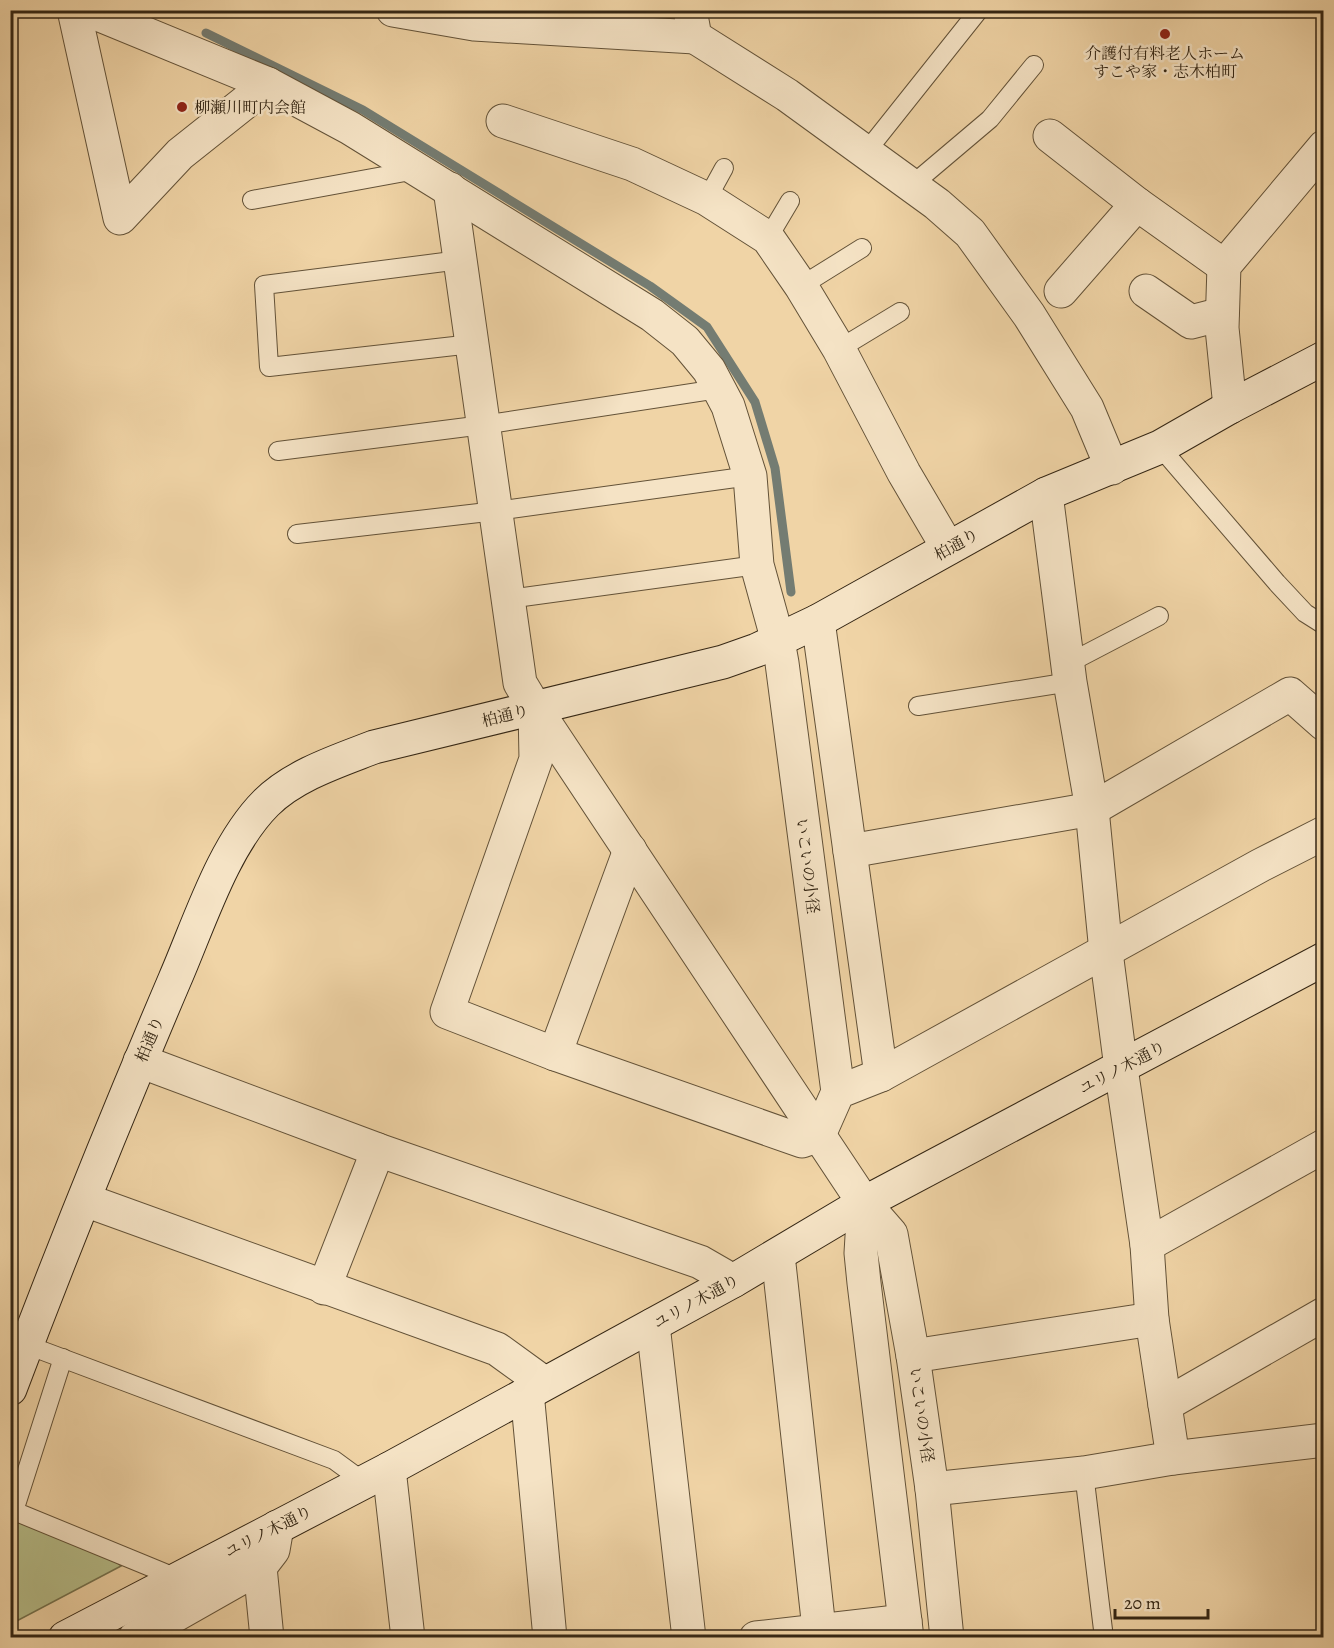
<svg xmlns="http://www.w3.org/2000/svg" width="1334" height="1648" font-family="Alegreya,'Noto Serif JP',serif">
	<style>
		.green { fill: #b6bd89; stroke: #75724e; stroke-width: 1.5 }
		.lines { fill: none; stroke-linecap: round; stroke-linejoin: round }
		.stream { stroke: #747c72; stroke-width: 9 }
		.lane-casing { stroke: #635238; stroke-width: 20 }
		.street-casing { stroke: #635238; stroke-width: 35 }
		.secondary-casing { stroke: #342614; stroke-width: 35 }
		.lane { stroke: #f5e3c5; stroke-width: 18 }
		.street { stroke: #f5e3c5; stroke-width: 33 }
		.secondary { stroke: #f5e3c5; stroke-width: 33 }
		.poi-dot { fill: #8f2418; stroke: #f5e3c5; stroke-width: 2 }
		.labels { text-anchor: middle; stroke-width: 5; stroke-linejoin: round; paint-order: stroke }
		.poi-label { font-size: 16px; fill: #342614; stroke: #f5e3c5 }
		.street-label { font-size: 16px; fill: #342614; stroke: #f5e3c5 }
	</style>
	<rect width="100%" height="100%" fill="#f0d4a6"/>
	<filter id="stains"><feTurbulence type="fractalNoise" baseFrequency=".00333" numOctaves="4"/><feColorMatrix values="0 0 0 0 .2 0 0 0 0 .09 0 0 0 0 .02 0 0 0 .5 -.17"/></filter>
	<radialGradient id="worn" r=".72"><stop offset=".6" stop-color="#630" stop-opacity="0"/><stop offset="1" stop-color="#630" stop-opacity=".3"/></radialGradient>
	<!-- green -->
	<polygon class="green" points="10,1519 107,1554 121,1566 11,1624"/>
	<g class="lines">
		<!-- stream -->
		<polyline class="stream" points="206,33 363,110 650,286 707,327 755,402 775,468 791,592"/>
		<defs>
			<g id="lane">
				<polyline points="866,152 979,10"/>
				<polyline points="912,185 990,119 1034,65"/>
				<polyline points="707,199 724,168"/>
				<polyline points="252,200 416,170"/>
				<polyline points="768,238 790,201"/>
				<polyline points="460,260 264,285 269,367 472,344"/>
				<polyline points="801,286 862,248"/>
				<polyline points="839,349 900,312"/>
				<polyline points="1160,447 1277,583 1305,613 1324,625"/>
				<polyline points="278,451 483,425 718,389"/>
				<polyline points="297,534 496,511 750,476"/>
				<polyline points="508,599 757,565"/>
				<polyline points="1069,663 1159,616"/>
				<polyline points="918,706 1070,682"/>
				<polyline points="27,1345 334,1460 364,1482"/>
				<polyline points="63,1358 14,1511 177,1578"/>
				<polyline points="1084,1473 1104,1638"/>
			</g>
			<g id="street">
				<polyline points="74,10 120,218 180,154 268,84"/>
				<polyline points="88,10 268,84 350,128 652,315 685,341 709,370 728,406 750,476 757,565 778,641 782,663 838,1092"/>
				<polyline points="393,10 474,24 695,37"/>
				<polyline points="690,10 695,37 787,95 937,204 970,233 1029,315 1087,408 1112,468"/>
				<polyline points="503,121 632,164 707,199 768,238 801,286 839,349 904,473 948,548"/>
				<polyline points="1050,136 1137,204"/>
				<polyline points="450,189 520,683 535,708 864,1203 891,1234 913,1356 932,1489 947,1638"/>
				<polyline points="1061,291 1137,204 1224,266"/>
				<polyline points="1146,291 1191,322 1222,314"/>
				<polyline points="1230,407 1222,328 1224,266 1324,147"/>
				<polyline points="1046,494 1070,682 1092,809 1106,952 1121,1068 1147,1245 1152,1319 1173,1458"/>
				<polyline points="818,621 881,1075"/>
				<polyline points="535,708 536,759 447,1012 555,1054 802,1141 819,1135 838,1092 881,1075 1261,865 1324,833"/>
				<polyline points="850,851 1092,809 1290,694 1324,724"/>
				<polyline points="555,1054 630,850"/>
				<polyline points="140,1061 378,1150 700,1262 733,1281"/>
				<polyline points="85,1200 497,1349 544,1383"/>
				<polyline points="864,1203 861,1253 864,1283 907,1638"/>
				<polyline points="1147,1245 1324,1146"/>
				<polyline points="778,1255 820,1638"/>
				<polyline points="324,1288 378,1150"/>
				<polyline points="653,1325 689,1638"/>
				<polyline points="913,1356 1152,1319"/>
				<polyline points="527,1392 550,1638"/>
				<polyline points="1165,1405 1324,1314"/>
				<polyline points="389,1469 408,1638"/>
				<polyline points="932,1489 1084,1473 1173,1458 1324,1440"/>
				<polyline points="260,1567 267,1638"/>
				<polyline points="135,1638 260,1567 273,1550 277,1527"/>
				<polyline points="756,1638 905,1621"/>
			</g>
			<g id="secondary">
				<path d="M10 1389C62 1251 117 1115 175 979 199 924 223 846 266 803 294 775 338 761 374 747L723 662 757 650 818 621 1046 494 1160 447 1230 407 1324 358"/>
				<polyline points="65,1638 389,1469 733,1281 864,1203 1324,959"/>
			</g>
		</defs>
		<!-- lane casing -->
		<use href="#lane" class="lane-casing"/>
		<!-- street casing -->
		<use href="#street" class="street-casing"/>
		<!-- secondary casing -->
		<use href="#secondary" class="secondary-casing"/>
		<!-- lane -->
		<use href="#lane" class="lane"/>
		<!-- street -->
		<use href="#street" class="street"/>
		<!-- secondary -->
		<use href="#secondary" class="secondary"/>
	</g>
	<!-- markers -->
	<g class="poi-dot">
		<circle cx="1165" cy="34" r="6"/>
		<circle cx="182" cy="107" r="6"/>
	</g>
	<g class="labels">
		<!-- poi labels -->
		<g class="poi-label">
			<text x="1165" y="59">介護付有料老人ホーム<tspan x="1165" dy="18">すこや家・志木柏町</tspan></text>
			<text x="194" y="113" text-anchor="start">柳瀬川町内会館</text>
		</g>
		<!-- street labels -->
		<g class="street-label">
			<text transform="translate(956 544) rotate(-29)" y="6">柏通り</text>
			<text transform="translate(505 715) rotate(-14)" y="6">柏通り</text>
			<text transform="translate(808 866) rotate(83)" y="6">いこいの小径</text>
			<text transform="translate(149 1039) rotate(-67)" y="6">柏通り</text>
			<text transform="translate(1122 1067) rotate(-28)" y="6">ユリノ木通り</text>
			<text transform="translate(696 1301) rotate(-29)" y="6">ユリノ木通り</text>
			<text transform="translate(922 1415) rotate(82)" y="6">いこいの小径</text>
			<text transform="translate(268 1531) rotate(-27)" y="6">ユリノ木通り</text>
		</g>
	</g>
	<!-- margin -->
	<rect width="1334" height="1648" fill="none" stroke="#f0d4a6" stroke-width="36"/>
	<rect x="12" y="12" width="1310" height="1624" fill="none" stroke="#342614" stroke-width="3"/>
	<rect x="18" y="18" width="1298" height="1612" fill="none" stroke="#342614" stroke-width="1.5"/>
	<!-- scale -->
	<path d="M1115 1609v9h93v-9" fill="none" stroke="#342614" stroke-width="3"/>
	<text x="1124" y="1609" font-size="18" fill="#342614" stroke="#f5e3c5" stroke-width="4.5" paint-order="stroke">20 m</text>
	<rect width="100%" height="100%" filter="url(#stains)"/>
	<rect width="100%" height="100%" fill="url(#worn)"/>
</svg>
